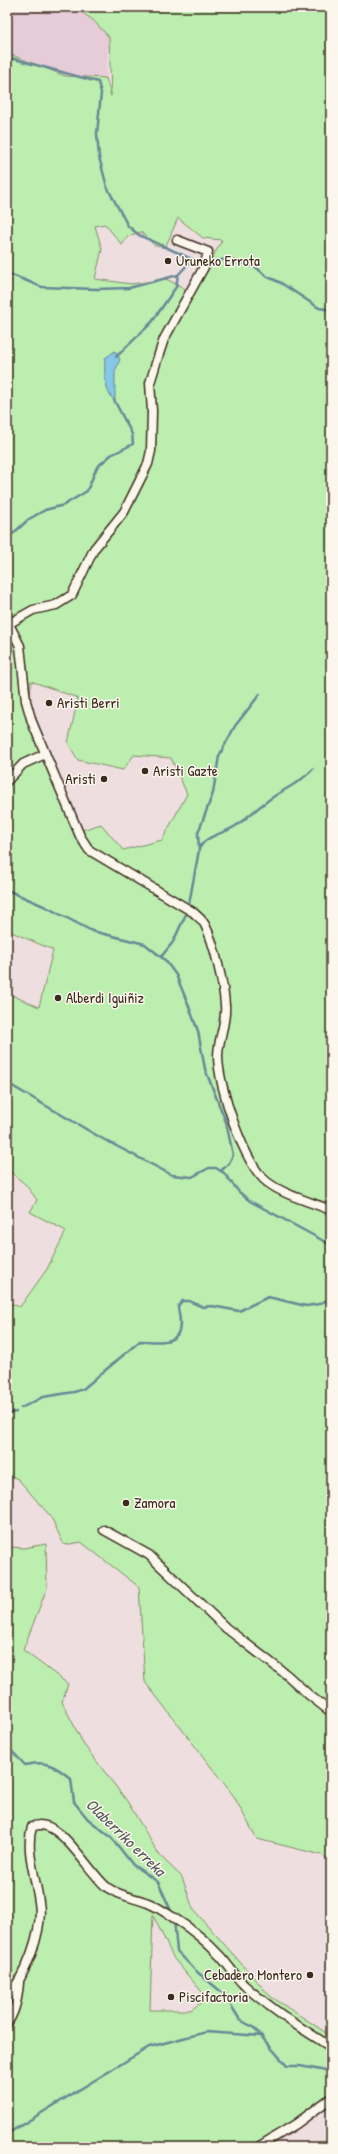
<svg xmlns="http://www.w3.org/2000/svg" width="338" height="2154" font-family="'Patrick Hand',sans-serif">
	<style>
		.built { fill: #e6ccd7 }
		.green { fill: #bceeaf; stroke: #7c8c66; fill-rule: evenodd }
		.water { fill: #85c7e6; stroke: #678896 }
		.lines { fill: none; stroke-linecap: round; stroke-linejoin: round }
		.stream { stroke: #678896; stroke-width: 2.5 }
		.minor-casing { stroke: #3b2a1e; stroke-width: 11 }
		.minor { stroke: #fbf7ec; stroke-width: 8 }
		.poi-dot { fill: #3b2a1e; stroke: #fbf7ec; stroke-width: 1.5 }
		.labels { text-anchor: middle; stroke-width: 3; stroke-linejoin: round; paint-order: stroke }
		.poi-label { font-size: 15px; fill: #3b2a1e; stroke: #fbf7ec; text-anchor: start }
		.water-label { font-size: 16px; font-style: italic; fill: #51595a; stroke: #fbf7ec }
	</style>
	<rect width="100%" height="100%" fill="#efdee0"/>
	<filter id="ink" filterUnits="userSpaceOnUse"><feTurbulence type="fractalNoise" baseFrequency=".025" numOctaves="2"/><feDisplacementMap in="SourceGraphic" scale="8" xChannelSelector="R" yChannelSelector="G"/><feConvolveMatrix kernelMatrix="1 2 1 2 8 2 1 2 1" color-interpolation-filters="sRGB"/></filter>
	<g filter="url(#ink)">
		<!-- built -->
		<polygon class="built" points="7,7 74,7 101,27 109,37 106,78 65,76 7,53"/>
		<!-- green -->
		<g class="green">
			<path d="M74 7H331V1861L322 1855 257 1839 233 1795 145 1682 139 1587 81 1542 64 1545 51 1517 18 1479 7 1474V1302L20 1307 47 1269 66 1231 30 1212 37 1200 26 1185 7 1169V993L39 1007 53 950 7 930V53L65 76 106 78 111 96 109 37 93 20ZM178 218 203 238 222 240 167 341 153 384 156 429 149 468 128 514 122 511 148 451 150 432 148 380 163 337 188 290 166 279 131 284 95 279 102 249 95 226 105 224 122 245 128 236 141 232 154 245 165 248ZM31 681 78 698 68 743 78 760 123 770 134 755 171 758 187 794 162 840 123 850 101 824 76 832 29 721Z"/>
			<path d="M46 1544 47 1588 23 1650 68 1684 62 1702 84 1745 127 1801 160 1856 182 1877 193 1909 270 1996 331 2036V2096L294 2122 253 2147H7V1547L24 1548ZM153 1915 174 1959 207 1998 191 2010H150Z"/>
		</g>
		<!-- water -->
		<path class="water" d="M115 351 120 359 115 372V401C104 393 104 371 105 358Z"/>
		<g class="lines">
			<!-- stream -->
			<g class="stream">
				<polyline points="7,57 98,82 101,93 97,134 99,157 107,187 128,226 139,235 198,262"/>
				<polyline points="208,262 228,259 257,268 266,276 281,283 319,308 331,310"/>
				<polyline points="7,273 42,287 96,289 129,288 178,275"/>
				<polyline points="116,357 152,322 176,287 178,275 188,264 203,262"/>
				<polyline points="7,539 29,519 45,510 64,505 87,491 97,467 111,455 133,444 132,434 114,400"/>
				<path d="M199 849C206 834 225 834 237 825 247 818 256 809 266 802 281 790 300 784 313 769"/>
				<polyline points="7,890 46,907 92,931 145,944 165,960 176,975 188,1004 198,1031 205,1069 226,1122 233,1155 229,1163 221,1171"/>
				<polyline points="189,904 199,850 198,833 213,793 219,756 235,726 260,694"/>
				<polyline points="161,957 173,942 186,914"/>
				<polyline points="7,1083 103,1139 172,1175 192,1177 209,1168 216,1168 224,1173 239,1192 250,1201 331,1245"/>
				<path d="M21 1408 43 1397 74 1392 83 1389 140 1341C157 1341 181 1347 180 1322 180 1316 178 1311 178 1306L182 1301H189L203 1307 212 1306 239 1311 268 1297 306 1306 319 1304 331 1298"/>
				<polyline points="7,1414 16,1412"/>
				<path d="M7 1746 25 1765C46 1760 56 1766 71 1779L74 1802 88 1819 111 1837 133 1865 158 1882 172 1913"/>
				<polyline points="174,1920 177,1951 196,1971 224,1994 240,2020 253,2027 287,2066 300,2066 331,2072"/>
				<polyline points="7,2134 149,2047 206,2032 262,2036"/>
			</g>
			<defs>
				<g id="minor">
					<path d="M7 620 20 646 26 701 32 722 80 836 89 850 193 912C197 916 203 920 205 925 214 942 224 986 225 1005 227 1022 218 1039 218 1056 218 1086 244 1164 267 1182 284 1195 311 1202 331 1210"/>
					<polyline points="10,623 33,610 56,605 72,595 94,549 124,512 148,464 151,451 152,411 150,383 157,360 164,339 204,267 208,252 177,240"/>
					<polyline points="7,781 23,764 45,754"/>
					<polyline points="104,1530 149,1555 226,1628 287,1675 309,1695 331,1712"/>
					<path d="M7 1998C25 1976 44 1931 39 1902 36 1878 25 1850 32 1827 59 1813 90 1876 108 1888 120 1896 135 1898 148 1903 158 1907 168 1914 177 1920 193 1930 208 1943 221 1957 229 1966 236 1977 244 1985 272 2010 299 2027 331 2047"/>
					<path d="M7 2023C16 2012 18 1996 19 1983"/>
					<polyline points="258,2147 296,2124 331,2098"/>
				</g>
			</defs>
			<!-- minor casing -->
			<use href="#minor" class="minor-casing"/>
			<!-- minor -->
			<use href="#minor" class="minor"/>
		</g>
	</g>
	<!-- markers -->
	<g class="poi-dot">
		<circle cx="168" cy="261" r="4"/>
		<circle cx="49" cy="703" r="4"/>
		<circle cx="145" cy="771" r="4"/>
		<circle cx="104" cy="779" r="4"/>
		<circle cx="58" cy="998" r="4"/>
		<circle cx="126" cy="1503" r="4"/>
		<circle cx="310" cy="1975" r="4"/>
		<circle cx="171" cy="1997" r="4"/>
	</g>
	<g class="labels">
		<!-- poi labels -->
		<g class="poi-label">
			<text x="176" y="266">Uruneko Errota</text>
			<text x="57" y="708">Aristi Berri</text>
			<text x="153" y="776">Aristi Gazte</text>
			<text x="96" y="784" text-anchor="end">Aristi</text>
			<text x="66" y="1003">Alberdi Iguiñiz</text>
			<text x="134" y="1508">Zamora</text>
			<text x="302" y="1980" text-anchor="end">Cebadero Montero</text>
			<text x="179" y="2002">Piscifactoria</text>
		</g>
		<!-- water labels -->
		<g class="water-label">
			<text transform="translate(126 1837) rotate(44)" y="6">Olaberriko erreka</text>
		</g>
	</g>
	<!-- margin -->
	<rect width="338" height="2154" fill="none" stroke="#fbf7ec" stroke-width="24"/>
	<rect x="12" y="12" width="314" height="2130" fill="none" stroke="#3b2a1e" stroke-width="1.5" filter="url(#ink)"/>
</svg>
